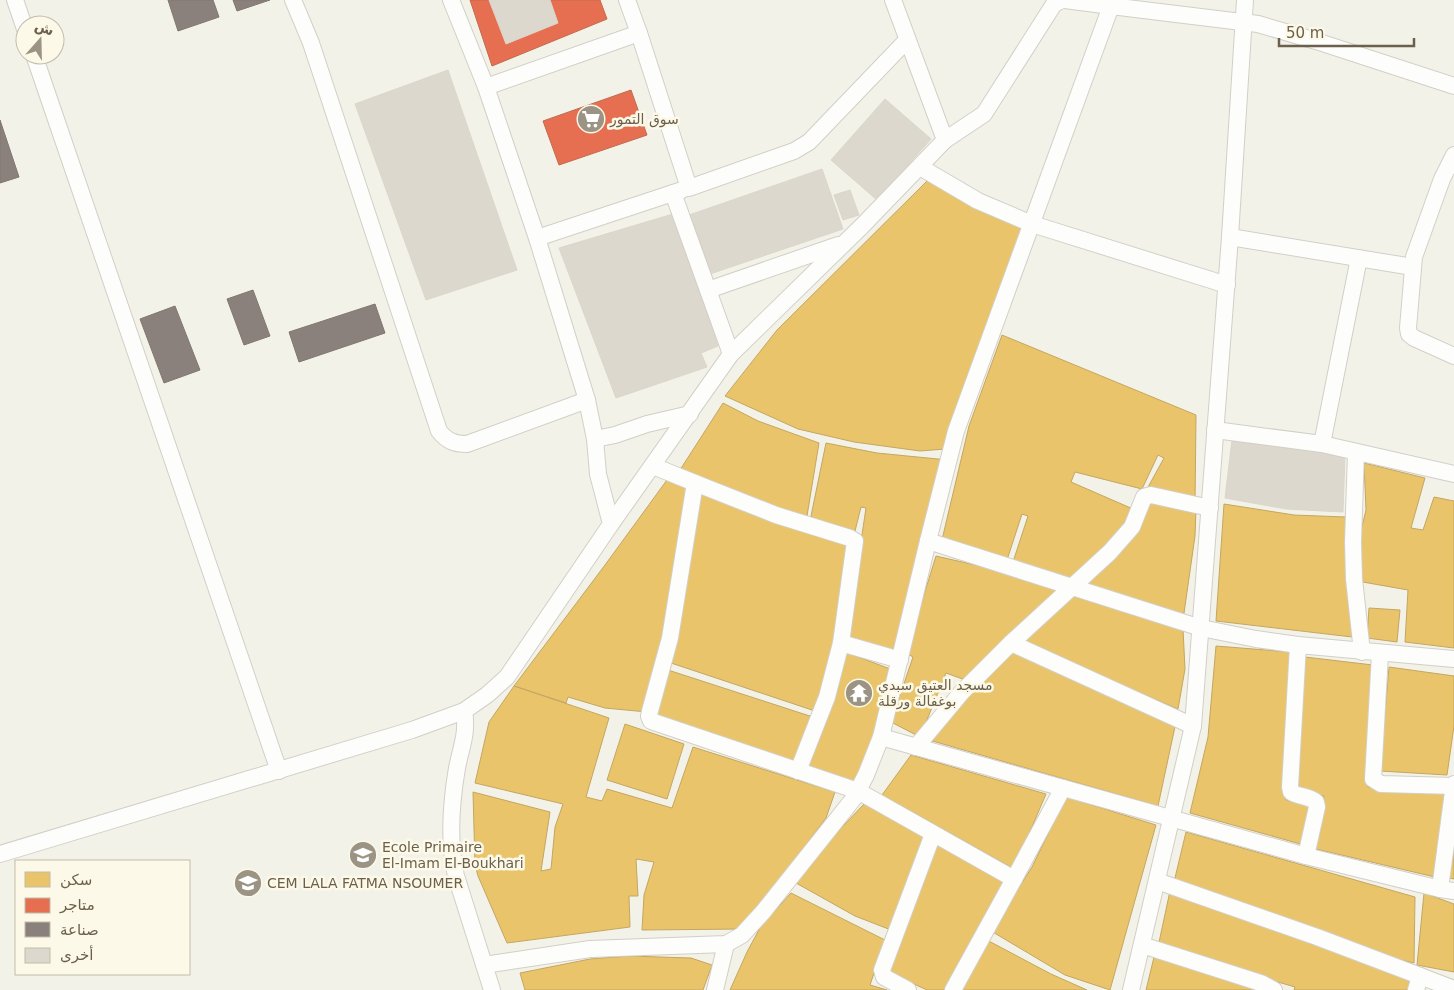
<svg xmlns="http://www.w3.org/2000/svg" width="1454" height="990" font-family="'DejaVu Sans',Vazirmatn,sans-serif">
	<style>
		.homes { fill: #e9c46a; stroke: #c4a661 }
		.shops { fill: #e76f51; stroke: #c26a50 }
		.industry { fill: #8a817c; stroke: #81776e }
		.building { fill: #ddd8ce; stroke: #dbd6cb }
		.lines { fill: none; stroke-linecap: round; stroke-linejoin: round }
		.street-casing { stroke: #d2cfc7; stroke-width: 18 }
		.street { stroke: #fdfdfc; stroke-width: 16 }
		.labels { text-anchor: middle; stroke-width: 5; stroke-linejoin: round; paint-order: stroke }
		.poi-label { font-size: 14px; fill: #6c604d; stroke: #fcf9e8; text-anchor: start }
	</style>
	<rect width="100%" height="100%" fill="#f3f2e8"/>
	<!-- homes -->
	<g class="homes">
		<polygon points="927,181 1022,229 945,449 920,451 854,442 798,429 725,396 777,330"/>
		<polygon points="1002,335 1196,415 1195,504 1147,489 1164,458 1158,455 1142,489 1075,472 1071,482 1133,509 1130,526 1071,583 1012,565 1028,516 1022,514 1006,563 941,544 969,426"/>
		<polygon points="723,403 758,421 819,443 806,522 678,473"/>
		<polygon points="826,443 877,453 948,460 898,653 846,641 866,508 861,507 854,535 810,521"/>
		<polygon points="1364,463 1425,478 1411,528 1423,530 1434,497 1454,501 1454,648 1405,642 1408,590 1357,581 1358,543 1366,510"/>
		<polygon points="667,480 690,489 666,644 647,712 605,708 568,697 566,703 514,686 605,565"/>
		<polygon points="702,490 852,544 827,680 815,711 671,663"/>
		<polygon points="1146,498 1196,509 1195,536 1183,620 1080,585"/>
		<polygon points="1224,504 1294,515 1346,517 1352,637 1216,621"/>
		<polygon points="936,556 1006,572 1059,591 968,681 946,673 920,737 891,722 913,657 906,653"/>
		<polygon points="1070,595 1183,629 1185,669 1178,709 1021,642"/>
		<polygon points="1369,608 1400,610 1397,642 1367,638"/>
		<polygon points="1216,646 1291,652 1286,800 1313,807 1304,845 1190,813 1208,737"/>
		<polygon points="1012,649 1176,722 1158,806 929,740"/>
		<polygon points="845,652 893,670 882,715 856,786 808,768 835,698"/>
		<polygon points="1305,657 1373,665 1368,787 1448,789 1435,877 1316,849 1324,796 1296,791"/>
		<polygon points="1389,667 1454,676 1454,726 1447,775 1380,771"/>
		<polygon points="668,670 816,718 794,765 655,717"/>
		<polygon points="514,686 609,718 586,797 602,801 607,789 672,808 693,747 835,792 826,818 743,929 642,930 644,895 654,862 636,859 638,896 629,896 630,927 507,943 478,876 475,865 473,792 550,812 541,871 551,869 555,827 563,804 475,783 489,722"/>
		<polygon points="625,724 684,744 667,799 607,780"/>
		<polygon points="911,755 1046,794 1014,869 882,795"/>
		<polygon points="1066,797 1156,825 1110,990 1065,975 991,931 1032,867"/>
		<polygon points="865,803 926,837 891,930 855,916 796,883 824,846"/>
		<polygon points="1186,832 1415,897 1414,963 1376,954 1174,882"/>
		<polygon points="938,842 1008,885 947,990 927,990 888,972"/>
		<polygon points="1454,850 1454,879 1449,878"/>
		<polygon points="1170,891 1414,976 1412,990 1294,990 1295,987 1158,947"/>
		<polygon points="791,893 885,940 870,985 887,990 730,990 747,952 761,926"/>
		<polygon points="1424,893 1454,904 1454,972 1417,965"/>
		<polygon points="985,939 1051,974 1087,990 958,990"/>
		<polygon points="1155,953 1260,990 1146,990"/>
		<polygon points="629,956 691,958 712,965 703,990 525,990 520,973 590,959"/>
	</g>
	<!-- shops -->
	<g class="shops">
		<polygon points="470,0 600,0 607,19 492,66"/>
		<polygon points="631,90 647,135 559,165 543,121"/>
	</g>
	<!-- industry -->
	<g class="industry">
		<polygon points="168,0 213,0 219,17 178,31"/>
		<polygon points="233,0 270,0 237,11"/>
		<polygon points="0,120 19,177 0,183"/>
		<polygon points="253,290 270,336 244,345 227,299"/>
		<polygon points="375,304 385,333 299,362 289,332"/>
		<polygon points="175,306 200,370 164,383 140,319"/>
	</g>
	<!-- building -->
	<g class="building">
		<polygon points="489,0 550,0 558,23 506,44"/>
		<polygon points="448,70 517,270 426,300 355,104"/>
		<polygon points="885,99 931,139 877,200 831,160"/>
		<polygon points="822,169 843,229 710,274 689,215"/>
		<polygon points="850,190 859,215 843,220 834,195"/>
		<polygon points="673,214 718,346 701,353 707,367 616,398 559,248"/>
		<polygon points="1232,440 1345,456 1343,512 1286,509 1225,498"/>
	</g>
	<g class="lines">
		<defs>
			<g id="street">
				<polyline points="15,0 25,29"/>
				<path d="M293 0 311 43 439 431C447 441 454 444 467 444L587 400"/>
				<polyline points="451,0 486,87"/>
				<polyline points="1065,0 1111,6 1112,0"/>
				<polyline points="639,33 689,188 794,151 809,142 907,40"/>
				<polyline points="34,55 279,771"/>
				<polyline points="945,140 984,114 1054,4 1062,0"/>
				<polyline points="1454,155 1442,179 1414,257 1408,328 1409,334 1414,338 1454,356"/>
				<polyline points="920,167 978,201 1032,224 1227,285"/>
				<polyline points="673,193 731,354"/>
				<polyline points="1230,237 1413,267"/>
				<polyline points="537,238 682,190"/>
				<polyline points="708,290 838,245"/>
				<polyline points="1215,430 1322,444 1454,474"/>
				<polyline points="595,439 615,435 647,424 690,414"/>
				<polyline points="1322,444 1359,258"/>
				<polyline points="1356,452 1353,542 1354,579 1362,652"/>
				<polyline points="653,466 695,483 670,638 650,711 649,716 651,721 858,791 1014,879 1063,788"/>
				<polyline points="695,483 776,515 850,538 855,541 841,643"/>
				<polyline points="611,524 731,354 862,226 945,140 893,0"/>
				<polyline points="928,541 1201,628 1256,639 1298,645 1454,659"/>
				<polyline points="1011,643 1193,726"/>
				<path d="M1298 645 1290 787 1291 792C1299 797 1309 796 1316 802L1317 807 1306 856"/>
				<polyline points="1380,654 1373,779 1381,784 1454,786"/>
				<path d="M464 711C468 733 461 747 457 768 451 803 448 841 456 876L492 990"/>
				<polyline points="881,737 928,541 956,431 1111,6 1258,24 1316,41 1454,86"/>
				<polyline points="916,747 962,692 1011,643 1110,552 1132,527 1144,497 1151,495 1210,508"/>
				<polyline points="798,771 827,697 841,643 900,660"/>
				<polyline points="0,854 412,730 464,711 487,695 507,677 611,524 598,474 595,439 587,400 537,238 486,87 639,33 627,0"/>
				<polyline points="1157,881 1317,937 1420,976"/>
				<polyline points="1440,889 1454,784"/>
				<polyline points="1142,945 1261,983 1274,990"/>
				<polyline points="484,965 590,949 726,944 742,935 763,912 854,798 866,775 881,737 1306,856 1440,889 1454,891"/>
				<polyline points="715,990 726,944"/>
				<polyline points="908,990 884,977 882,970 933,834"/>
				<polyline points="953,990 1014,879"/>
				<polyline points="1131,990 1193,726 1230,237 1245,0"/>
				<polyline points="1416,990 1420,976 1454,989"/>
			</g>
		</defs>
		<!-- street casing -->
		<use href="#street" class="street-casing"/>
		<!-- street -->
		<use href="#street" class="street"/>
	</g>
	<!-- icons -->
	<defs>
		<symbol id="supermarket-disc" viewBox="-11 -11 22 22"><circle r="9.5" fill="#9b9383" stroke="#fcf9e8"/><path d="M-6-5.5h2.5l.6 2H6L4.5 2H-2.5L-4.4-4H-6ZM-1.5 3.2a1.3 1.3 0 1 0 .1 0ZM3 3.2a1.3 1.3 0 1 0 .1 0Z" fill="#fff"/></symbol>
		<symbol id="temple-disc" viewBox="-11 -11 22 22"><circle r="9.5" fill="#9b9383" stroke="#fcf9e8"/><path d="M0-6L5-2H3V0L6.5 2.5H4V6H1.5V3h-3V6H-4V2.5H-6.5L-3 0V-2H-5Z" fill="#fff"/></symbol>
		<symbol id="school-disc" viewBox="-11 -11 22 22"><circle r="9.5" fill="#9b9383" stroke="#fcf9e8"/><path d="M0-5L7-2L0 1L-7-2ZM-4 1L0 2.5L4 1V4Q0 6-4 4Z" fill="#fff"/></symbol>
	</defs>
	<g fill-rule="evenodd">
		<use href="#supermarket-disc" x="575" y="103" width="32" height="32"/>
		<use href="#temple-disc" x="843" y="677" width="32" height="32"/>
		<use href="#school-disc" x="347" y="839" width="32" height="32"/>
		<use href="#school-disc" x="232" y="867" width="32" height="32"/>
	</g>
	<g class="labels">
		<!-- poi labels -->
		<g class="poi-label">
			<text x="610" y="124">سوق التمور</text>
			<text x="878" y="690">مسجد العتيق سبدي<tspan x="878" dy="16">بوغفالة ورقلة</tspan></text>
			<text x="382" y="852">Ecole Primaire<tspan x="382" dy="16">El-Imam El-Boukhari</tspan></text>
			<text x="267" y="888">CEM LALA FATMA NSOUMER</text>
		</g>
	</g>
	<!-- legend -->
	<rect x="15" y="860" width="175" height="115" fill="#fcf9e8" stroke="#c2bcaa"/>
	<rect x="25" y="872" width="25" height="15" fill="#e9c46a" stroke="#c2bcaa"/>
	<text x="60" y="885" font-size="15" fill="#6c604d">سكن</text>
	<rect x="25" y="898" width="25" height="15" fill="#e76f51" stroke="#c2bcaa"/>
	<text x="60" y="910" font-size="15" fill="#6c604d">متاجر</text>
	<rect x="25" y="922" width="25" height="15" fill="#8a817c" stroke="#c2bcaa"/>
	<text x="60" y="935" font-size="15" fill="#6c604d">صناعة</text>
	<rect x="25" y="948" width="25" height="15" fill="#ddd8ce" stroke="#c2bcaa"/>
	<text x="60" y="960" font-size="15" fill="#6c604d">أخرى</text>
	<!-- north arrow -->
	<g transform="translate(40 40) rotate(20)"><circle r="24" fill="#fcf9e8" stroke="#c2bcaa"/>
	<path d="M0-4L9 19L0 12L-9 19Z" fill="#9b9383"/>
	<text y="-8" font-size="14" font-weight="bold" text-anchor="middle" fill="#6c604d">ش</text>
	</g>
	<!-- scale -->
	<path d="M1279 38v8h135v-8" fill="none" stroke="#6c604d" stroke-width="2.5"/>
	<text x="1286" y="38" font-size="15" fill="#6c604d" stroke="#fcf9e8" stroke-width="4" paint-order="stroke">50 m</text>
</svg>
